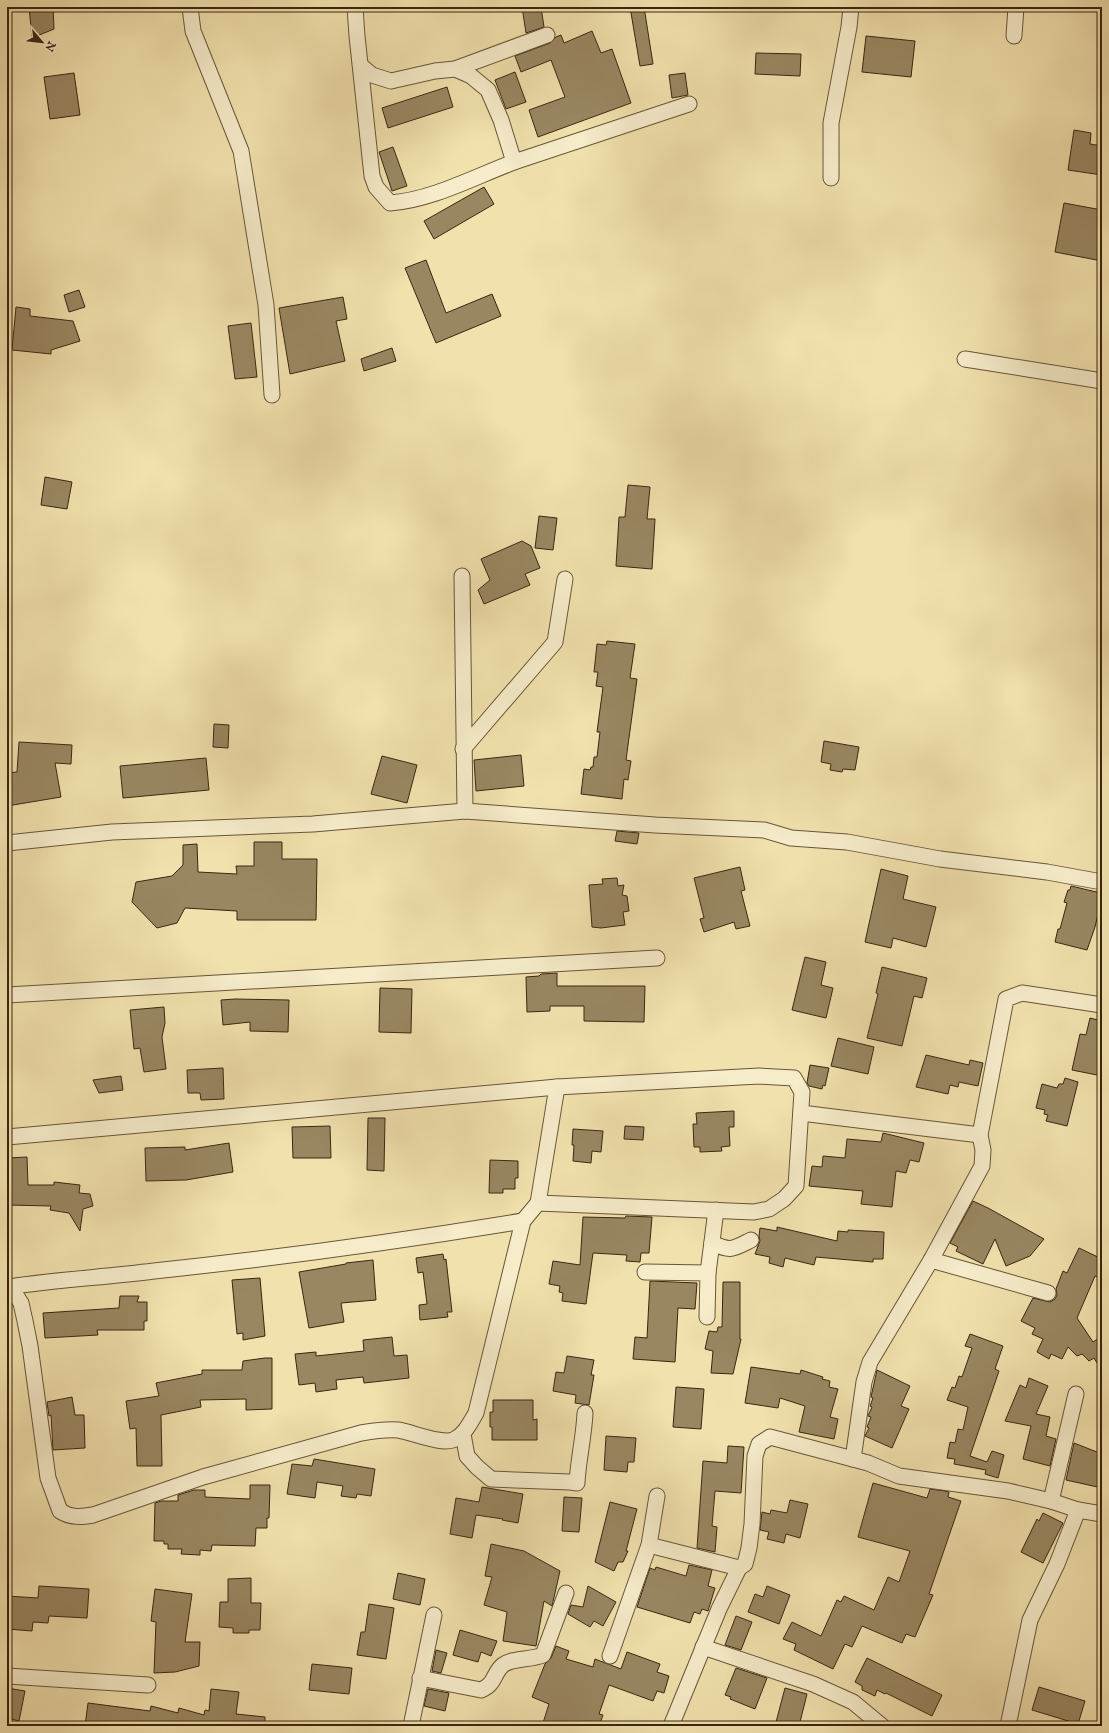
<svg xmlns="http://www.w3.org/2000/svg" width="1109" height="1733" font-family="'IM FELL English',serif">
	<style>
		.building { fill: #998762; stroke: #3a2611 }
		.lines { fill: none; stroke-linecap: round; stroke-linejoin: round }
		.street-casing { stroke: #685538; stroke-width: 17 }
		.street { stroke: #f6ecca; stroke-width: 15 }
	</style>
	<rect width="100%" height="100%" fill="#f1e1ad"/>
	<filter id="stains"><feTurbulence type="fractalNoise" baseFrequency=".005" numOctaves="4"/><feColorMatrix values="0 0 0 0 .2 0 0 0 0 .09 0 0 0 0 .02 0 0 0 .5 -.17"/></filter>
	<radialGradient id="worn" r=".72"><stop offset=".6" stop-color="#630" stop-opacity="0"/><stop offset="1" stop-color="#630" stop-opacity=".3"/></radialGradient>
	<!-- building -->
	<g class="building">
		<polygon points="29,7 53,7 54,29 32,38"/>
		<polygon points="522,7 541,7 544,27 526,33"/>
		<polygon points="630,7 644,7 653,64 640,66"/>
		<polygon points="592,31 601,53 612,49 631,103 538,137 529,110 565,97 551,60 521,72 515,56 550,43 556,37 561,35 564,43"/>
		<polygon points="866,36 915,41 911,77 862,72"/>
		<polygon points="756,53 801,54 800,76 755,74"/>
		<polygon points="515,72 526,102 506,109 495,80"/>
		<polygon points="74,73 80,115 50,119 44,77"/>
		<polygon points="685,73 688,95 672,98 669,75"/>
		<polygon points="447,87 453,107 388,128 382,108"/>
		<polygon points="1074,130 1091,133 1090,144 1102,146 1102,175 1068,170"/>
		<polygon points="393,147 407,186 392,191 379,152"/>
		<polygon points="484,187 494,204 434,239 424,221"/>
		<polygon points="1064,203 1102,210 1102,261 1055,252"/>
		<polygon points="426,260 446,313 492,294 501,316 436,343 405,268"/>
		<polygon points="79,290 85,307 69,312 64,295"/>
		<polygon points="343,297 347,319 336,321 345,361 290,374 279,308"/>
		<polygon points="16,307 30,309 30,316 73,321 80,341 51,350 51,354 12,350"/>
		<polygon points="251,323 257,377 235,379 228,326"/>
		<polygon points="392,348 396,361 364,371 361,359"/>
		<polygon points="45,477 72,482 67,509 41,505"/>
		<polygon points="628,485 650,487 647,519 655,519 652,569 616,566 619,517 625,517"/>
		<polygon points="539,516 557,518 553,550 535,548"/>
		<polygon points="522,541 531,546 540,568 525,574 530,585 484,604 478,590 490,580 481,559"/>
		<polygon points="607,641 635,644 630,678 637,679 626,760 631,761 628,780 624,779 622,799 581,794 584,769 590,770 591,767 593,767 594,757 597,757 600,732 597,732 603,687 596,686 598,672 594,672 597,644 606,645"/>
		<polygon points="214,724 229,725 228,748 213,747"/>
		<polygon points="824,741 859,747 855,770 843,769 842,772 830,770 831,764 821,762"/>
		<polygon points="19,742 72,745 71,764 55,763 61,797 7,806 7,773 17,772"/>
		<polygon points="521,755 524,786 476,791 474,760"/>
		<polygon points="382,756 417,765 407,803 371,794"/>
		<polygon points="206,758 209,790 123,798 120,766"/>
		<polygon points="617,831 639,833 637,844 615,841"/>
		<polygon points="254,842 282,842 282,859 317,859 316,920 237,920 237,911 185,908 177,923 157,928 132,902 136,882 172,876 183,865 183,845 197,844 198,872 237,874 236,866 254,866"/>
		<polygon points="740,867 745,890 741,891 750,926 736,929 734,922 704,932 700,919 704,918 694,878"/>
		<polygon points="881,869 908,876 903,899 936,907 926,947 893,938 891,948 865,942"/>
		<polygon points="617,878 618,886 624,885 622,895 627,896 629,911 623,912 625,925 601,928 592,927 589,885 603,884 602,879"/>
		<polygon points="1071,886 1101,893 1098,905 1100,905 1095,927 1087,950 1055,942 1058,929 1060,929 1067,903 1064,902 1068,890 1070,890"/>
		<polygon points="805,957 826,962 821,985 833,988 826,1018 792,1010"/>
		<polygon points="882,967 927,978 922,998 914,996 902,1046 867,1038 878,994 876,993"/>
		<polygon points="557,973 557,986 645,986 644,1022 584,1021 584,1006 550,1006 550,1011 527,1012 526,977 539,976 541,974"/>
		<polygon points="380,988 412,989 411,1033 379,1032"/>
		<polygon points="235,999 289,1000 288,1032 250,1031 250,1022 223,1025 221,1000"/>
		<polygon points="164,1007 165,1023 162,1037 166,1069 144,1072 140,1048 134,1049 130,1010"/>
		<polygon points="1090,1018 1102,1021 1102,1076 1072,1070 1080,1034 1086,1035"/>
		<polygon points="838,1038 874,1047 868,1074 831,1066"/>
		<polygon points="926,1055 969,1065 970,1060 983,1063 978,1086 959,1082 958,1087 950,1085 948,1094 916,1087"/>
		<polygon points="810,1065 829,1068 825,1086 823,1085 822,1089 809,1086 807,1083"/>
		<polygon points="223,1068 224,1099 201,1100 200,1093 188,1093 187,1070"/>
		<polygon points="121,1076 123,1090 99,1093 93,1080"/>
		<polygon points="1065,1078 1078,1082 1067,1126 1046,1121 1048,1115 1044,1114 1045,1110 1036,1108 1042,1084 1057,1088 1059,1084 1063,1084"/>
		<polygon points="734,1111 734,1127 729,1127 730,1146 721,1147 722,1151 700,1152 700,1147 694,1147 693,1124 697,1124 696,1113"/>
		<polygon points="368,1118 385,1118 384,1171 367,1170"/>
		<polygon points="330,1126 331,1158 293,1158 292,1127"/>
		<polygon points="625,1126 644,1127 643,1140 624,1139"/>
		<polygon points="573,1129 603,1131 601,1152 592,1151 591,1163 573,1161 574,1145 572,1145"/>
		<polygon points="883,1133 924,1143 919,1162 910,1160 906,1173 896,1171 892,1207 861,1204 863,1191 809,1186 812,1166 822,1167 823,1156 845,1158 847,1139 881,1142"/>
		<polygon points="229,1143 233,1172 186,1180 146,1181 145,1148 185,1147 185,1150"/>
		<polygon points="27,1157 28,1185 54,1185 54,1182 80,1185 79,1193 90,1194 93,1206 83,1209 80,1231 69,1213 50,1210 51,1206 7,1205 7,1158"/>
		<polygon points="490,1160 518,1161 518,1178 515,1178 515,1189 503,1189 503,1193 489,1193"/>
		<polygon points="973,1201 988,1208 1044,1239 1030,1256 1006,1266 995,1239 983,1264 956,1251 958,1247 950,1243"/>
		<polygon points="626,1216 652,1217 649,1253 641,1253 640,1262 626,1261 627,1255 593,1253 586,1304 562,1301 563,1293 559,1292 560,1286 549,1284 553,1261 580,1265 583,1217 625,1218"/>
		<polygon points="777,1227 837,1241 838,1231 848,1232 848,1230 884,1232 883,1259 873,1259 873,1262 816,1257 814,1265 785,1258 783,1267 769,1263 770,1257 755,1254 760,1241 759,1236 760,1228 777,1231"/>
		<polygon points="1079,1248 1102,1259 1102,1279 1095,1276 1077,1318 1093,1342 1102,1336 1102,1371 1094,1358 1089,1361 1082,1354 1077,1356 1068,1347 1062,1359 1051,1354 1049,1359 1037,1352 1043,1339 1032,1334 1035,1328 1021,1321 1033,1298 1050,1302 1055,1299 1057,1295 1056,1289 1063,1271 1067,1273"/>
		<polygon points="443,1254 444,1260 446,1259 452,1312 447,1312 448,1317 420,1320 419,1305 427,1304 423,1272 418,1273 416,1258"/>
		<polygon points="373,1260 376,1300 341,1303 344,1322 309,1328 299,1272 346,1264 346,1263"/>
		<polygon points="260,1278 265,1336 243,1340 243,1333 237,1334 232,1280"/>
		<polygon points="650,1281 697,1283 695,1309 678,1308 675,1362 633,1359 635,1337 647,1338"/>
		<polygon points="723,1282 740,1282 740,1339 741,1339 733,1374 711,1373 713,1351 705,1349 709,1331 717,1332 718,1327 722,1327"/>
		<polygon points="120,1296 139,1296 137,1302 147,1302 147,1321 144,1321 144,1330 97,1330 98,1335 45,1338 43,1313 119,1308"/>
		<polygon points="970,1334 1003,1346 995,1369 999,1371 970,1456 987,1462 992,1451 1004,1455 998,1478 985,1474 986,1470 954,1464 955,1459 947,1458 950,1442 955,1443 958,1429 963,1430 968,1407 947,1400 952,1387 955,1388 959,1376 962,1377 972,1348 965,1346"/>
		<polygon points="392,1337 394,1356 407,1355 409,1378 364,1383 363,1377 336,1380 337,1389 316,1392 315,1383 299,1385 295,1354 316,1352 316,1356 364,1351 363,1340"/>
		<polygon points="567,1356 594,1360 591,1375 594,1375 589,1405 575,1403 576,1395 553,1391 556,1372 564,1373"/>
		<polygon points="265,1358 272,1358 272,1409 246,1410 246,1399 200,1400 201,1407 161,1415 162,1466 137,1466 136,1428 130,1429 126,1401 159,1396 156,1383 202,1374 202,1370 242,1370 243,1361"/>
		<polygon points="751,1367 800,1374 801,1370 823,1377 822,1379 830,1381 829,1387 838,1389 830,1417 838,1419 834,1439 799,1432 805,1406 780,1398 778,1408 745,1403"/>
		<polygon points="877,1370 910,1386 901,1406 909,1409 892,1448 865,1436 869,1428 867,1427 871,1417 868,1416 872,1407 870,1406 873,1398 871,1397"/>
		<polygon points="1029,1378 1048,1386 1036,1414 1050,1417 1046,1436 1056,1439 1050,1466 1023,1459 1031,1426 1005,1421 1020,1385 1026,1388"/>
		<polygon points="676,1387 704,1389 701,1429 673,1427"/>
		<polygon points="72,1397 75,1415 84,1415 85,1448 53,1450 51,1415 49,1416 47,1402"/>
		<polygon points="493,1400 533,1400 533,1420 537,1419 537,1440 492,1440 492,1427 490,1427 490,1412 493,1412"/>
		<polygon points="606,1436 636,1438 634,1462 628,1462 627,1472 604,1470"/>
		<polygon points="1074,1443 1102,1454 1102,1488 1066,1480"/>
		<polygon points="728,1446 744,1447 741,1493 715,1491 712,1526 717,1527 715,1552 697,1548 703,1461 727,1463"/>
		<polygon points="314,1459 375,1469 371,1496 357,1494 356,1498 341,1496 343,1486 317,1482 315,1498 287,1494 292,1464 312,1466"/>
		<polygon points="873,1483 927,1498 930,1489 945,1491 949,1492 948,1497 961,1501 929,1594 933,1595 915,1637 906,1634 902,1643 862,1626 852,1647 845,1644 833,1669 794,1650 796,1644 783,1639 792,1622 821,1636 837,1600 841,1602 844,1596 874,1610 888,1577 899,1582 910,1551 858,1537"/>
		<polygon points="250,1485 270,1485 269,1518 267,1518 267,1528 256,1528 255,1546 212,1545 211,1551 200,1550 200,1555 181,1554 182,1549 168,1549 168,1544 164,1544 164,1541 154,1541 155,1503 161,1501 178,1501 178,1495 194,1490 205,1490 205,1497 250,1499"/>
		<polygon points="482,1487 523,1494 518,1523 502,1520 503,1519 476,1515 472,1538 450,1534 456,1498 479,1502"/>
		<polygon points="564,1497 582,1498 579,1532 562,1531"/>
		<polygon points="790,1500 808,1504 800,1538 786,1534 784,1543 767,1539 769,1532 760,1530 762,1512 770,1514 771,1510 787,1513"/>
		<polygon points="610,1502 637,1509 626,1551 628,1551 623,1562 618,1562 614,1571 595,1562"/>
		<polygon points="1043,1513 1063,1523 1043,1563 1021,1552 1037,1519 1039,1521"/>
		<polygon points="491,1544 524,1551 560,1571 552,1606 544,1601 536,1646 503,1641 507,1612 484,1605 492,1577 485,1576"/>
		<polygon points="689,1565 712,1570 708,1586 715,1588 708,1611 702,1609 700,1614 694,1612 690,1623 637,1607 650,1568 655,1570 656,1567 686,1576"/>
		<polygon points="398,1573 425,1579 420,1605 393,1599"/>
		<polygon points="251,1578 251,1603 261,1603 260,1630 249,1630 249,1633 233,1633 233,1628 219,1627 220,1602 228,1602 228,1579"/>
		<polygon points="39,1586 89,1589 87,1618 49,1616 48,1623 33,1622 32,1631 7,1629 7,1596 38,1598"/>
		<polygon points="588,1586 616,1602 603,1626 594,1621 590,1627 568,1614 571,1605 583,1607"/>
		<polygon points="767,1586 790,1595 779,1624 748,1612 755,1594 763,1597"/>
		<polygon points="155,1589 192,1594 185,1642 200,1642 199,1666 175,1672 154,1673 156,1622 151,1621"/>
		<polygon points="369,1604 394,1608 386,1659 357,1655 361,1632 365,1632"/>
		<polygon points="736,1616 752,1622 741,1650 725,1645"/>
		<polygon points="460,1630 497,1641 491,1656 481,1652 478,1662 453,1655"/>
		<polygon points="556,1646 569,1651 566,1659 593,1667 595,1659 621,1669 627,1652 660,1664 657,1672 669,1676 664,1693 657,1691 653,1701 609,1685 599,1714 603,1715 599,1726 542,1726 549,1704 532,1697 545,1664 551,1658"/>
		<polygon points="436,1650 447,1653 441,1673 432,1671"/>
		<polygon points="867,1658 942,1695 932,1716 886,1693 885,1694 877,1690 875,1696 862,1690 862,1686 855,1682"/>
		<polygon points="312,1664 352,1668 349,1694 309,1690"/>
		<polygon points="736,1668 767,1678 755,1709 730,1699 731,1697 725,1695"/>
		<polygon points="1039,1687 1085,1701 1078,1724 1032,1710"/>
		<polygon points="7,1688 25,1691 19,1721 7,1718"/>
		<polygon points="785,1688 807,1694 799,1726 775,1726"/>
		<polygon points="211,1689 239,1692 236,1714 265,1717 265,1726 85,1726 88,1703 150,1711 151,1706 178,1713 179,1708 204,1715 205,1710 209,1711"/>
		<polygon points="428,1689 449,1693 445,1711 424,1706"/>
	</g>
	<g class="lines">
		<defs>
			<g id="street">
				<polyline points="190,7 193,31 241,151 266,305 272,395"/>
				<path d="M355 7 357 36 372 176 376 187 390 203C432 200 474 177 514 162L501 120 488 90 471 76 455 69 435 71 391 81 372 75 360 65"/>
				<polyline points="1014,36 1016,7"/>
				<polyline points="455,69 547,35"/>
				<polyline points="514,162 689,104"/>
				<polyline points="831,178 831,123 849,27 851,7"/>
				<polyline points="965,359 1102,381"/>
				<polyline points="462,576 465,811"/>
				<polyline points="463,749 555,642 565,579"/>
				<polyline points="7,843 112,832 313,824 465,811 655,825 764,830 791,838 847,842 940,859 1047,872 1102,882"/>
				<polyline points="7,995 657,958"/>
				<polyline points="1102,1005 1022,993 1006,999 980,1135 983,1150 982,1166 931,1260 870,1362 864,1382 853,1459 868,1463 899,1476 1008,1491 1051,1501 1078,1510 1102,1514"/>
				<polyline points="801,1113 980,1135"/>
				<polyline points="7,1137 557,1087 759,1076 794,1078 802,1092 796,1186 784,1199 769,1209 754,1212 538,1203"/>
				<path d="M712 1243C731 1252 733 1249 751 1240"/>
				<polyline points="931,1260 1048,1293"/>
				<polyline points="645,1272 708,1273"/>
				<path d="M10 1286 21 1303 25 1321 30 1346 48 1478 60 1511C71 1518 81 1517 93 1515L203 1477 361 1433C373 1431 385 1429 398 1430 412 1432 443 1446 455 1439 465 1434 470 1423 476 1413L523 1221 538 1203 557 1087"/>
				<path d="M7 1287C56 1280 105 1277 154 1271 278 1258 401 1241 523 1221"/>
				<polyline points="707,1317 708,1273 716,1210"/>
				<path d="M463 1434 467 1456 477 1467 491 1479 570 1482 577 1483C578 1460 584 1437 585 1413"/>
				<polyline points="1051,1501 1076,1394"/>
				<polyline points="649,1545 739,1568"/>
				<polyline points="703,1647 813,1684 853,1702 882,1726"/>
				<polyline points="610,1656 649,1545 657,1496"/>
				<polyline points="7,1676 148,1685"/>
				<path d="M420 1678 481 1690C496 1684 493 1673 503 1665 512 1658 531 1660 543 1655L566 1593"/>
				<polyline points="411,1726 434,1615"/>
				<polyline points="671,1726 719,1609 739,1568 745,1564 749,1548 752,1524 755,1456 759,1444 770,1437 853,1459"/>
				<polyline points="1008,1726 1030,1620 1057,1564 1078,1510"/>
			</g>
		</defs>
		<!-- street casing -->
		<use href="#street" class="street-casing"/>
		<!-- street -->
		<use href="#street" class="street"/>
	</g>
	<!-- margin -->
	<rect width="1109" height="1733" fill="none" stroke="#f1e1ad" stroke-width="24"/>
	<rect x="8" y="8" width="1093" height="1717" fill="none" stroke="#3a2611" stroke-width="2"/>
	<rect x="12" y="12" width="1085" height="1709" fill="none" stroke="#3a2611"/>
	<!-- north arrow -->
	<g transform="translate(42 42) rotate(118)" stroke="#f6ecca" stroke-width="3" paint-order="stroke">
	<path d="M0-3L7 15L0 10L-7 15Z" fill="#3a2611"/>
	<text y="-6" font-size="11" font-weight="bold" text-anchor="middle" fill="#3a2611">N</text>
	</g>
	<rect width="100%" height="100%" filter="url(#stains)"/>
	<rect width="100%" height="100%" fill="url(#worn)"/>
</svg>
